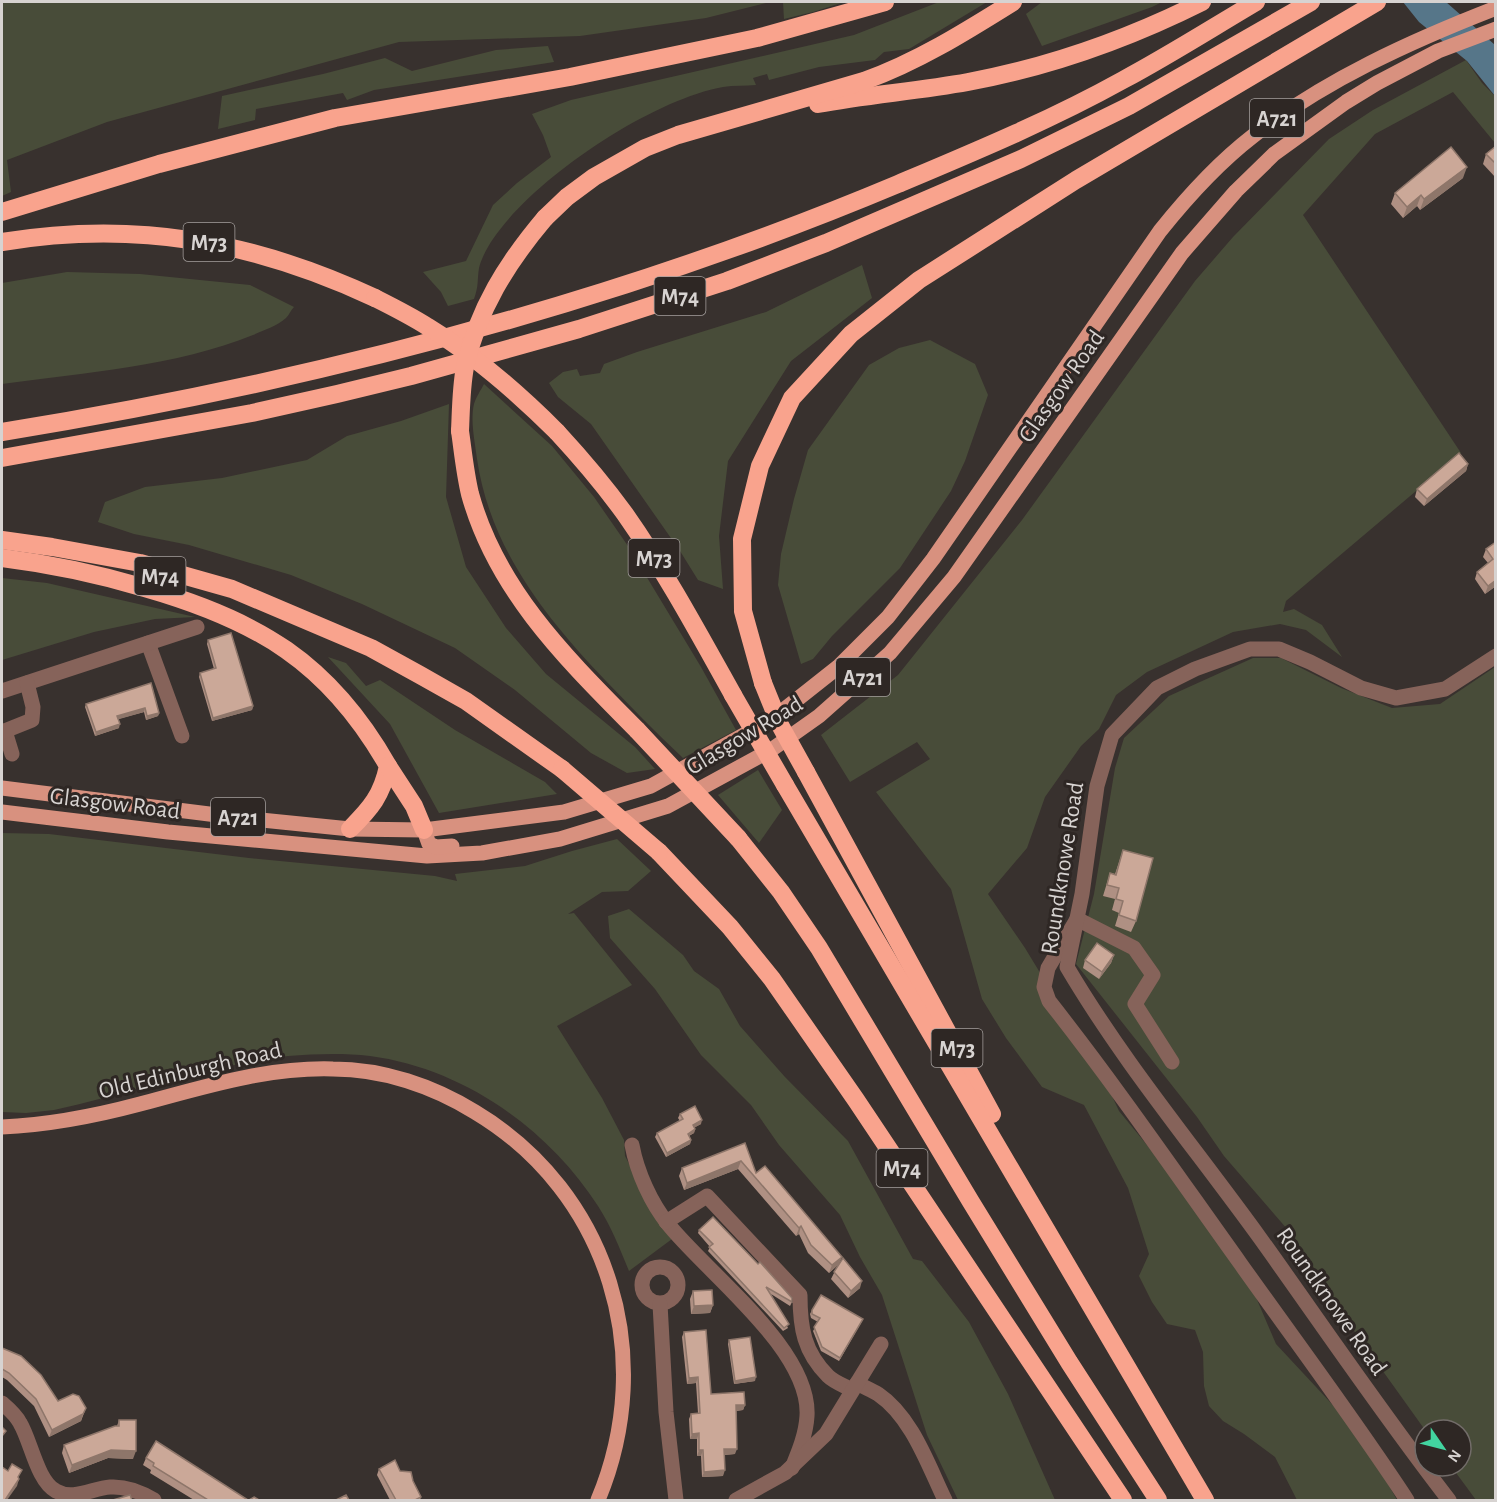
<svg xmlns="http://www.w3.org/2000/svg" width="1497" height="1502" font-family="'Alegreya Sans',sans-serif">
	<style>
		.green { fill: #484c39 }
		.water { fill: #567689 }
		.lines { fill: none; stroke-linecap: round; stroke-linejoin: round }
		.minor { stroke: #86635a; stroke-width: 15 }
		.major { stroke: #d8917f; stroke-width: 15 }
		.highway { stroke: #f9a38d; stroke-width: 18 }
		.highway-bridge { stroke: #f9a38d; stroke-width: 18 }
		.wall { fill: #af9083 }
		.shaded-wall { fill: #8e766a }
		.building { fill: #cba898; stroke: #8e766a; stroke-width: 1.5 }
		.labels { text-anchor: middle; stroke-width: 6; stroke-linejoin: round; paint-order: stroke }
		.shield { fill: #2e2724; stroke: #a49f9d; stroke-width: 1.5 }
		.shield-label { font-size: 22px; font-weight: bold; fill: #d7d3d1 }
		.street-label { font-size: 24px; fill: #d7d3d1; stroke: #2e2724 }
	</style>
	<rect width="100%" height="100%" fill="#38312e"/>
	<!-- green -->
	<g class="green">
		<polygon points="2,2 770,2 706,18 580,36 399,42 107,122 7,160 11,192 2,196"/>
		<polygon points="783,2 844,2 813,12 784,19"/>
		<path d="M939 2H987L909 49 884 52 875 60 819 67 769 80 767 74 753 78 756 85C745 86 734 85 723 87 651 100 534 178 493 239 488 246 481 259 479 268 477 281 479 285 474 299L448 306 441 292 423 272 466 261 493 205 517 183 551 157 543 135 532 114 571 100 854 35Z"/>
		<polygon points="1042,2 1162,2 1152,7 1042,46 1026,14"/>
		<polygon points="548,46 554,62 374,90 347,100 343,93 256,109 255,120 218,129 222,96 323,74 385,58 412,71 496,50"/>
		<polygon points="1466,60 1482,83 1495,96 1495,143 1453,92 1375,134 1303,215 1461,453 1286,601 1283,612 1294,609 1322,625 1342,657 1306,630 1280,624 1233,632 1147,672 1116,695 1099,729 1081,746 1045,797 1027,848 988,894 1025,948 1076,1032 1091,1051 1119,1111 1170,1173 1252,1288 1276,1344 1343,1416 1384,1477 1397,1500 1297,1500 1275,1457 1244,1434 1223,1421 1209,1406 1204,1386 1203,1352 1195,1330 1167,1324 1152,1302 1139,1276 1149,1254 1128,1188 1084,1105 1042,1087 1006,1038 982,999 951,889 876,792 930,759 917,742 850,782 821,735 898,675 1022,520 1195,281 1233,237 1329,139 1373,110"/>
		<polygon points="862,265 872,298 791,361 728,461 719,536 723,589 698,580 680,551 591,424 558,397 549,383 563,372 577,369 580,376 600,373 604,364 637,352 766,312"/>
		<path d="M67 272 140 274 250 285 294 307C291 310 289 315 286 318 277 326 264 330 253 335 177 366 83 373 2 384V283Z"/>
		<polygon points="930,340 975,364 988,395 965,461 951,491 900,568 832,636 813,659 801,664 778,585 781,554 794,499 808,450 869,365 899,348"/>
		<path d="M484 384 552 446 594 497 628 546 701 667 736 730 683 758C656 733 631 707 605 680 545 617 490 548 477 459 475 442 470 421 474 404 476 397 481 390 484 384Z"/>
		<polygon points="449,404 446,497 466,567 506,628 546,674 635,747 655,769 627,773 591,753 515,690 455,648 362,604 291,575 189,545 134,534 98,522 105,502 145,487 222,478 307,460 347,436 401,421"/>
		<polygon points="2,578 47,583 195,617 155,619 94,632 2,660"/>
		<polygon points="328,657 346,663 366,686 380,680 455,730 545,782 557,794 439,813 390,724"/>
		<polygon points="1253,658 1281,658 1341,688 1392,708 1440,704 1495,667 1495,1500 1476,1500 1451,1466 1461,1466 1461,1430 1425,1430 1352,1328 1294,1237 1224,1156 1197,1117 1076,964 1094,894 1115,768 1124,738 1169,696"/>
		<polygon points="758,770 782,810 759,843 718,795"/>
		<path d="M2 833 49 834 249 858 435 876 457 881 455 874 525 866 572 851 617 839 651 871 628 891 602 892 568 914 574 913 632 985 557 1026 602 1098 624 1140 625 1156 655 1213 672 1239 629 1271C620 1249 611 1226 598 1206 548 1128 462 1068 370 1056 343 1053 315 1054 288 1056 210 1065 131 1093 54 1110L26 1113 2 1112Z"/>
		<polygon points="629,909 683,955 694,971 719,989 740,1026 785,1077 848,1141 913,1259 922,1261 969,1322 1008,1394 1055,1500 958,1500 927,1435 882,1295 860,1257 840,1215 779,1145 751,1105 701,1055 655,989 610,938 608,916"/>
	</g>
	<!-- water -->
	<polygon class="water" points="1403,2 1446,2 1495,45 1495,96 1467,61 1419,22"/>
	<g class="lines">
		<!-- minor -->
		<g class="minor">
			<polyline points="148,643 182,736"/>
			<polyline points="2,691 197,627"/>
			<polyline points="5,731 12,754"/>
			<polyline points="2,732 32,720 33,707 27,683"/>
			<path d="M1172 1062 1135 1004 1153 975 1134 948 1077 919 1048 968 1044 987 1049 1001C1116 1086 1177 1175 1240 1263 1296 1342 1354 1419 1407 1500"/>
			<path d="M632 1145C637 1172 651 1203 668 1224 707 1273 811 1350 807 1416 806 1434 799 1451 792 1468"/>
			<path d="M666 1222 707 1196 800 1295C800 1328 804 1352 828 1376 834 1382 845 1386 852 1390"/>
			<circle cx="660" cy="1285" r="18"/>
			<polyline points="660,1304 666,1412 676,1500"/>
			<path d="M857 1383C864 1387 871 1390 878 1394 912 1417 928 1465 945 1500"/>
			<path d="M2 1403C9 1409 16 1415 20 1423 31 1441 37 1481 56 1491 73 1501 93 1488 110 1487 126 1486 141 1492 154 1500"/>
			<polyline points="736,1500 785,1473 826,1434 881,1344"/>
			<path d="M1449 1500C1383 1415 1323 1326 1260 1238 1195 1148 1123 1062 1067 967L1082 894 1097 786 1112 735 1157 688 1195 669 1250 649H1279L1310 662 1361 688 1396 698 1445 689 1496 656"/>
		</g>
		<!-- major -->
		<g class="major">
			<path d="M2 788 241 818 350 829 424 830 564 812 651 786 771 720 838 667 888 617 933 559 1160 231C1188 196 1218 163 1253 136 1325 80 1411 41 1496 8"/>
			<polyline points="2,812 168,832 427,856 482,853 560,839 668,806 771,750 819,716 890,653 954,577 1182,253 1236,191 1274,154 1346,102 1377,83 1438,51 1496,29"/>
			<polyline points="424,830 429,844 436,847 452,846"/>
			<path d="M2 1127C49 1125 95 1116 140 1104 204 1087 266 1067 333 1069 383 1069 433 1086 475 1112 610 1193 658 1357 598 1500"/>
		</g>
		<!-- highway -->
		<g class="highway">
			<path d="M818 104C867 95 918 91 968 82 1049 67 1128 39 1202 2"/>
			<polyline points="2,212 159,164 335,118 570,77 757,38 885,2"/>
			<path d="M545 218 567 197 594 177 645 148 678 135 864 81C917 62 965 32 1013 2"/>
			<path d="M2 242C135 220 253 241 375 298"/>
			<path d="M460 431C463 452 465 473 470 494 497 592 569 661 637 730"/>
			<path d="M2 432C310 382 610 305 898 184 974 152 1051 120 1123 80 1168 56 1212 28 1256 2"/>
			<path d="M557 432C581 458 604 485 625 514 665 571 699 634 733 695"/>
			<polyline points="2,458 252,413 337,394 411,376 579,329 727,281 826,243 1021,159 1129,106 1311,2"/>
			<polyline points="2,540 52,547 140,563 232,589 371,648 420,675 466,701 562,769"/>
			<path d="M2 558C50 564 98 574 145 588 257 620 329 662 388 766 382 795 371 808 350 829"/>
			<polyline points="763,683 743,611 742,539 760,466 792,398 851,334 919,280 1076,180 1377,2"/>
			<polyline points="388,766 414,806 424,830"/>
			<polyline points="806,772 992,1114"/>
			<polyline points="785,785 1205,1500"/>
			<polyline points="738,838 781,892 819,948 971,1202 1069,1362 1158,1500"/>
			<polyline points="659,852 730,927 772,979 856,1100 1123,1500"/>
		</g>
		<!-- highway-bridge -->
		<g class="highway-bridge">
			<path d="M375 298C393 307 411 316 428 327 476 356 518 393 557 432"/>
			<path d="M460 431C461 410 461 388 465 367 478 309 507 263 545 218"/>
			<polyline points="763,683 780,725 806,772"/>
			<polyline points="733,695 785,785"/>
			<polyline points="637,730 738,838"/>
			<polyline points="562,769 659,852"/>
		</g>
	</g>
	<!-- wall -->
	<g class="wall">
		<polygon points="1496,146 1496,178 1483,164 1486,154"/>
		<polygon points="1463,178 1420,210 1417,206 1403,218 1391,204 1395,193"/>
		<polygon points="1468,464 1466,471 1424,506 1415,497 1417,489"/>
		<polygon points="1496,542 1496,586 1485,594 1475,579 1477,572 1488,563 1483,557 1486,549"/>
		<polygon points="208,640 253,706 252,710 212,721 199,677 200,673 214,669 207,644"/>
		<polygon points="151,683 159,713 158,716 146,720 144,712 118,719 119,728 95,736 85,707 86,704"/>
		<polygon points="1123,850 1136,921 1131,932 1115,926 1119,913 1112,910 1115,899 1103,896 1110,873 1115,874"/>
		<polygon points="1114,955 1111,963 1099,979 1083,968 1085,960"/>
		<polygon points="680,1114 701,1124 695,1127 695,1129 694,1133 689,1136 691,1140 690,1144 666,1157 655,1137 657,1133 680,1121 678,1118"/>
		<polygon points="745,1143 756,1173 842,1257 839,1263 860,1288 848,1298 831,1279 838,1265 829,1273 808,1253 799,1234 796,1236 738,1169 684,1190 679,1176 682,1168"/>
		<polygon points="699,1230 792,1302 790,1306 771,1294 788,1328 783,1331 708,1251 710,1247 698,1233"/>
		<polygon points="693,1291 713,1305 710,1313 691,1314 690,1299"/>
		<polygon points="812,1310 863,1319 839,1361 821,1351 813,1331 818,1322 811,1318 810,1314"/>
		<polygon points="684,1332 711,1394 745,1405 743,1410 736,1411 735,1454 724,1455 723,1476 702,1477 701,1456 697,1456 697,1439 690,1439 689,1419 691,1414 698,1413 696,1383 687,1384 682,1337"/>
		<polygon points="729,1340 755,1381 734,1384 728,1344"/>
		<polygon points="2,1348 58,1401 86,1408 81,1421 49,1437 34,1406 7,1380 2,1377"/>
		<polygon points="119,1420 133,1459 108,1458 69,1473 62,1453 64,1445 117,1426"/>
		<polygon points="146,1458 248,1500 194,1500 150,1473 151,1470 143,1465"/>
		<polygon points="379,1469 400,1471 413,1481 421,1497 420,1500 390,1500 377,1475"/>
	</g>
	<!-- shaded-wall -->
	<g class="shaded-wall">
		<polygon points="1467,167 1463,178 1420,210 1424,199"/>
		<polygon points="1421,195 1417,206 1403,218 1407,207"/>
		<polygon points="1468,464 1466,471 1424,506 1427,499"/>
		<polygon points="1496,580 1496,586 1485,594 1488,586"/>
		<polygon points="253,706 252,710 212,721 213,718"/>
		<polygon points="145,708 144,712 116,720 117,716"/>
		<polygon points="159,713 158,716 146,720 147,716"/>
		<polygon points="120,724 119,728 95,736 96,732"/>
		<polygon points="1114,955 1111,963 1099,979 1102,972"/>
		<polygon points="702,1120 701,1124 692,1129 693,1125"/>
		<polygon points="695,1129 694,1133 686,1137 688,1134"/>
		<polygon points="691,1140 690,1144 666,1157 667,1153"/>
		<polygon points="741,1161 738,1169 684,1190 687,1183"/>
		<polygon points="801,1226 799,1234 796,1236 799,1228"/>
		<polygon points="842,1257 839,1264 829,1273 832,1265"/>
		<polygon points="862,1281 860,1288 848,1298 851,1291"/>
		<polygon points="713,1305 710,1313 691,1314 694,1306"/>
		<polygon points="863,1319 861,1323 839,1361 840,1358"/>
		<polygon points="698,1377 696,1383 687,1384 689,1378"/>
		<polygon points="756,1377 755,1381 734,1384 735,1381"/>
		<polygon points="736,1405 745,1405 743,1410 734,1411"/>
		<polygon points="83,1414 81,1421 49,1437 52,1430"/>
		<polygon points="699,1433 697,1439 690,1439 692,1434"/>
		<polygon points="724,1449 737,1449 735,1454 722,1455"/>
		<polygon points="111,1450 136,1451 133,1459 108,1458 69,1473 72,1465"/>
		<polygon points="699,1450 703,1450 701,1456 697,1456"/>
		<polygon points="725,1470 723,1476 702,1477 704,1472"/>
		<polygon points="19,1479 17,1486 7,1500 5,1500"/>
	</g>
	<!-- building -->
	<g class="building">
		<polygon points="1496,146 1496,164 1486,154"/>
		<polygon points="1451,147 1467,167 1424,199 1421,195 1407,207 1395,193"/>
		<polygon points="1459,453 1468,464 1427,499 1417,489"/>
		<polygon points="1496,542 1496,580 1488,586 1477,572 1493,559 1486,549"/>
		<polygon points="231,633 253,706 213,718 200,673 216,668 208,640"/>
		<polygon points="151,683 159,713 147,716 145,708 117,716 120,724 96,732 86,704"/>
		<polygon points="1123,850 1153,858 1136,921 1119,915 1123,901 1116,899 1119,888 1107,885 1110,873 1116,875"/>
		<polygon points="1097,943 1114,955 1102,972 1085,960"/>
		<polygon points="695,1106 702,1120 693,1125 695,1129 688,1134 691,1140 667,1153 657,1133 683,1119 680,1114"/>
		<polygon points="745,1143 756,1173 765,1166 842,1257 832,1265 811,1245 801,1226 799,1228 741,1161 687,1183 682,1168"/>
		<polygon points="713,1217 758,1264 760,1262 792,1298 792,1302 766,1287 789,1324 784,1328 709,1247 713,1244 699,1230"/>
		<polygon points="843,1258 862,1281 851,1291 834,1272"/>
		<polygon points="712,1290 713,1305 694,1306 693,1291"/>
		<polygon points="821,1295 863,1319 840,1358 822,1347 814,1327 820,1318 812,1314 812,1310"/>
		<polygon points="706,1330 711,1394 744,1392 745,1405 736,1405 737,1449 724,1449 725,1470 704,1472 703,1450 699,1450 699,1433 692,1434 691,1414 700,1413 698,1377 689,1378 684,1332"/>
		<polygon points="750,1337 756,1377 735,1381 729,1340"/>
		<polygon points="2,1348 21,1356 41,1375 58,1401 73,1394 79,1396 86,1408 83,1414 52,1430 36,1399 9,1373 2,1369"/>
		<polygon points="119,1420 136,1420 136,1451 111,1450 72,1465 64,1445 115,1426 119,1426"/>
		<polygon points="2,1427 6,1431 2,1436"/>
		<polygon points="156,1441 248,1500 208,1500 153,1466 154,1463 146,1458"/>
		<polygon points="395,1460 400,1471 411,1472 413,1481 421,1497 415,1500 396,1500 379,1469"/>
		<polygon points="12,1464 22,1470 18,1477 19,1479 5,1500 2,1500 2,1467 8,1471"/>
		<polygon points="130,1495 132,1500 113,1500"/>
		<polygon points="346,1495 349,1500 336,1500"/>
		<polygon points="254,1497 259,1500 249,1500"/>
	</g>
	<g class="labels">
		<!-- shield labels -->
		<g class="shield">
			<rect x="1250" y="99" width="54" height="38" rx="4.5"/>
			<rect x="183.5" y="223" width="51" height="38" rx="4.5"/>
			<rect x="654.5" y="277" width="51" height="38" rx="4.5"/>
			<rect x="628.5" y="539" width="51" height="38" rx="4.5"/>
			<rect x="134.5" y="557" width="51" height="38" rx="4.5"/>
			<rect x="836" y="658" width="54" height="38" rx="4.5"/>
			<rect x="211" y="798" width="54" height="38" rx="4.5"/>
			<rect x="931.5" y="1029" width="51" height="38" rx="4.5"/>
			<rect x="876.5" y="1149" width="51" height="38" rx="4.5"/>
		</g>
		<g class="shield-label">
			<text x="1277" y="126">A721</text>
			<text x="209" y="250">M73</text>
			<text x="680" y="304">M74</text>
			<text x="654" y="566">M73</text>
			<text x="160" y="584">M74</text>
			<text x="863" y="685">A721</text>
			<text x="238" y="825">A721</text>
			<text x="957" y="1056">M73</text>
			<text x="902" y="1176">M74</text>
		</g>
		<!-- street labels -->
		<g class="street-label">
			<text transform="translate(1061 386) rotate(-55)" y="8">Glasgow Road</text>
			<text transform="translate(744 735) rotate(-31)" y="8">Glasgow Road</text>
			<text transform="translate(115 803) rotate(7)" y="8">Glasgow Road</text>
			<text transform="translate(1062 868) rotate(-81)" y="8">Roundknowe Road</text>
			<text transform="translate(190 1070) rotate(-13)" y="8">Old Edinburgh Road</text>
			<text transform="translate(1332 1301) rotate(55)" y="8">Roundknowe Road</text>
		</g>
	</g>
	<!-- border -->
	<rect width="1497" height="1502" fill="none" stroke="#d7d3d1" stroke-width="6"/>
	<!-- north arrow -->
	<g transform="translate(1443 1448) rotate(125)"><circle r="28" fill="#2e2724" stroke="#726c69" stroke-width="1.5"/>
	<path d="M0-4.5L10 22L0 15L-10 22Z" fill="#42d4a0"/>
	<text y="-9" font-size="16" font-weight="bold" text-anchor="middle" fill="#d7d3d1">N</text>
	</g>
</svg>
